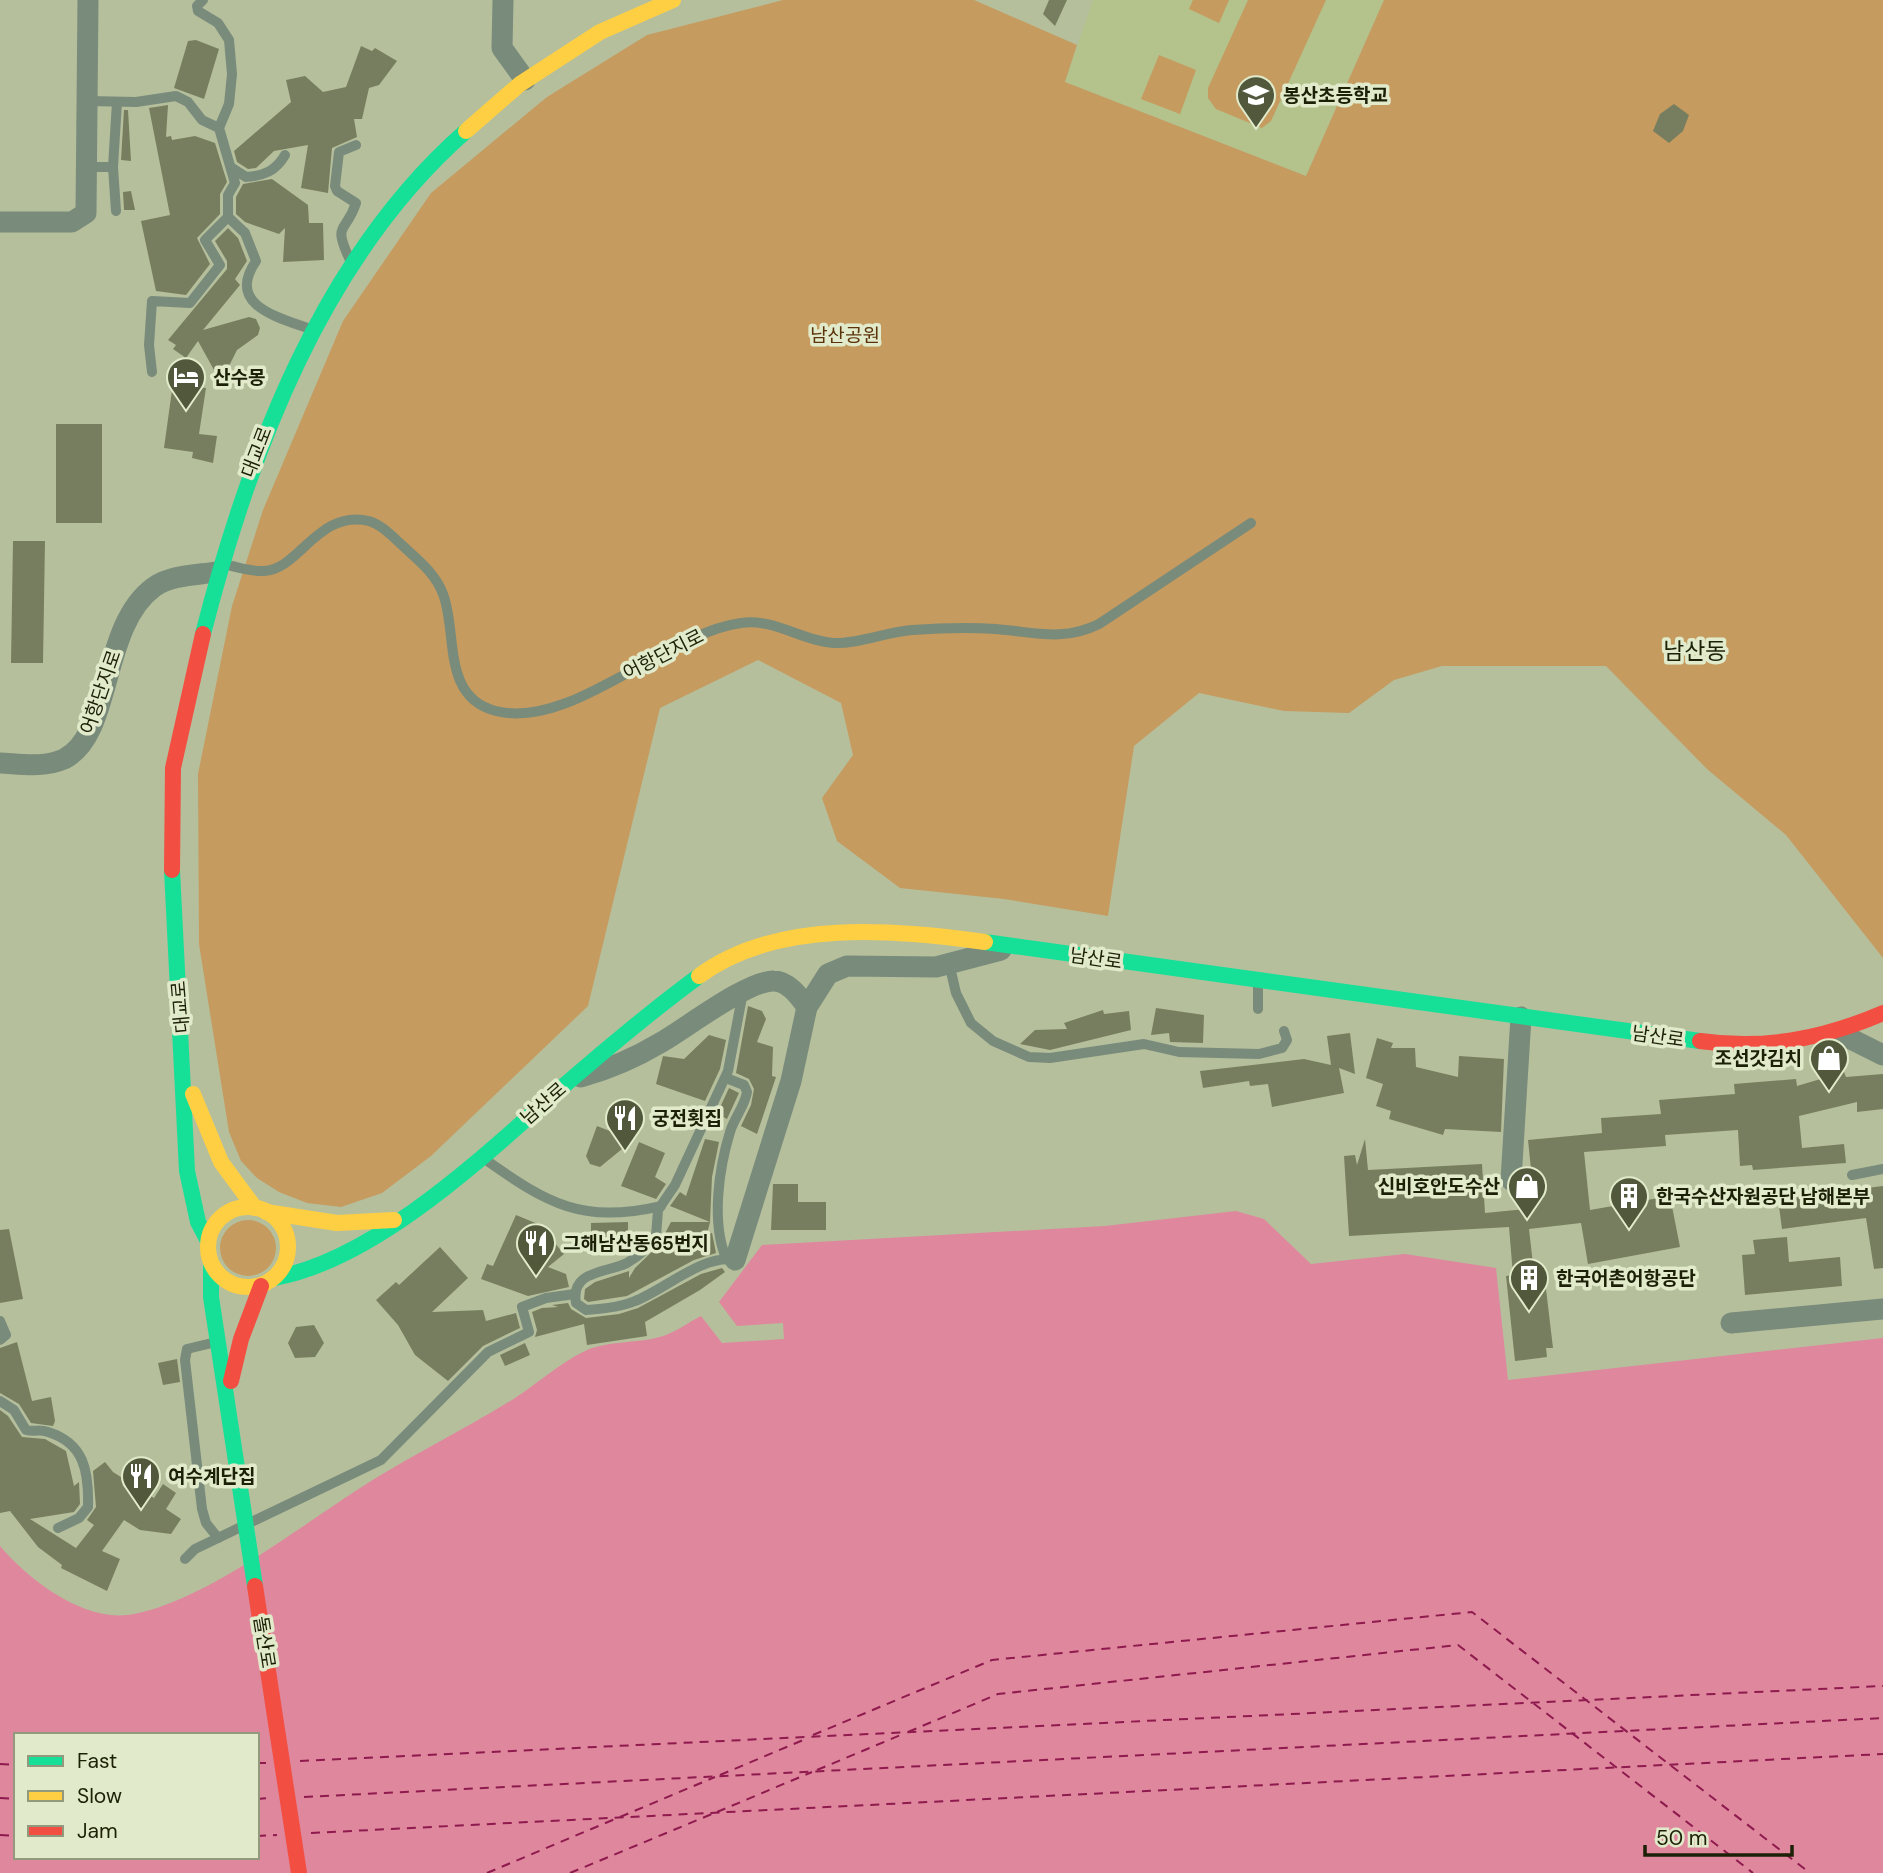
<svg xmlns="http://www.w3.org/2000/svg" width="1883" height="1873" font-family="'DM Sans','Noto Sans KR',sans-serif">
	<style>
		.built { fill: #b4c28b }
		.green { fill: #c59b5f }
		.water { fill: #de879d; fill-rule: evenodd }
		.lines { fill: none; stroke-linecap: round; stroke-linejoin: round }
		.ferry { stroke: #8e1a4e; stroke-width: 2; stroke-dasharray: 9 7; stroke-linecap: butt }
		.building { fill: #777e5f }
		.lane { stroke: #798b7b; stroke-width: 10 }
		.street { stroke: #798b7b; stroke-width: 21 }
		.fast { stroke: #16e098; stroke-width: 16 }
		.slow { stroke: #ffcf43; stroke-width: 16 }
		.jam { stroke: #f24e42; stroke-width: 16 }
		.labels { text-anchor: middle; stroke-width: 7; stroke-linejoin: round; paint-order: stroke }
		.poi-label { font-size: 19px; font-weight: bold; fill: #1b2007; stroke: #e1eaca; text-anchor: start }
		.park-label { font-size: 19px; fill: #5b320a; stroke: #e1eaca }
		.street-label { font-size: 19px; fill: #1b2007; stroke: #e1eaca }
		.quarter-label { font-size: 23px; fill: #1b2007; stroke: #e1eaca }
	</style>
	<rect width="100%" height="100%" fill="#b6bf9c"/>
	<!-- built -->
	<polygon class="built" points="1093,0 1384,0 1306,176 1065,82"/>
	<!-- green -->
	<g class="green">
		<polygon points="783,0 974,0 1077,45 1065,82 1306,176 1384,0 1883,0 1883,958 1786,835 1707,769 1606,666 1442,666 1394,680 1349,713 1284,711 1199,693 1134,746 1108,916 1004,899 900,888 837,841 822,798 853,755 841,703 758,660 660,708 588,1006 431,1156 382,1193 341,1207 307,1203 279,1192 257,1178 241,1161 229,1132 199,944 198,774 232,606 263,510 343,321 431,193 547,97 647,35"/>
		<polygon points="1193,0 1229,0 1219,23 1189,9"/>
		<polygon points="1248,0 1326,0 1271,121 1262,128 1216,109 1208,98 1208,88"/>
		<polygon points="1159,55 1196,70 1180,114 1141,99"/>
		<circle cx="248" cy="1248" r="28"/>
	</g>
	<!-- water -->
	<path class="water" d="M1236 1211 1264 1219 1311 1264 1405 1254 1496 1268 1508 1380 1883 1338V1873H0V1546C28 1579 81 1620 127 1615 197 1606 294 1531 354 1492 406 1458 462 1431 515 1398 538 1383 560 1363 585 1351 608 1340 639 1344 663 1336 676 1332 689 1322 701 1316L722 1343 784 1339 783 1323 737 1326 719 1302 762 1245 1105 1226ZM16 1735H257V1857H16Z"/>
	<g class="lines">
		<!-- ferry -->
		<g class="ferry">
			<polyline points="908,1732 998,1694 1458,1645 1753,1873"/>
			<polyline points="813,1735 992,1660 1472,1612 1810,1873"/>
			<polyline points="300,1761 1883,1686"/>
			<polyline points="257,1763 267,1763"/>
			<polyline points="0,1764 16,1765"/>
			<polyline points="817,1770 903,1734"/>
			<polyline points="720,1775 808,1738"/>
			<polyline points="304,1797 1883,1718"/>
			<polyline points="0,1798 16,1799"/>
			<polyline points="257,1799 270,1798"/>
			<polyline points="717,1812 812,1772"/>
			<polyline points="620,1817 715,1777"/>
			<polyline points="311,1833 1883,1754"/>
			<polyline points="0,1835 16,1836"/>
			<polyline points="257,1836 277,1835"/>
			<polyline points="487,1873 615,1819"/>
			<polyline points="570,1873 712,1814"/>
		</g>
	</g>
	<!-- building -->
	<g class="building">
		<polygon points="1049,0 1067,0 1055,26 1043,14"/>
		<polygon points="196,40 219,49 204,99 174,88 188,41"/>
		<polygon points="361,46 372,51 375,48 397,61 379,85 369,88 362,119 354,119 357,137 332,148 328,193 301,188 308,145 274,151 256,168 248,169 237,162 234,151 291,102 286,80 305,76 323,92 346,87"/>
		<polygon points="1674,104 1689,115 1683,131 1669,143 1653,131 1660,114"/>
		<polygon points="168,105 166,137 171,136 172,140 195,136 215,143 227,182 220,194 220,214 197,238 210,264 186,295 156,291 141,221 170,215 149,108"/>
		<polygon points="124,110 128,110 131,161 121,160"/>
		<polygon points="272,179 308,205 309,223 323,223 324,260 283,262 285,228 279,234 245,222 236,214 236,197 243,184"/>
		<polygon points="131,191 135,210 124,210 123,192"/>
		<polygon points="228,228 238,238 247,261 235,279 240,285 203,330 249,317 256,319 260,328 258,335 237,350 228,368 214,370 198,341 186,358 173,349 176,345 168,340 227,269 227,261 215,241"/>
		<polygon points="173,383 206,388 199,434 217,436 213,463 192,458 193,452 164,448"/>
		<rect x="56" y="424" width="46" height="99"/>
		<polygon points="13,541 45,541 43,663 11,663"/>
		<polygon points="748,1006 762,1011 766,1019 757,1042 773,1047 772,1076 776,1077 757,1134 741,1126 751,1105 754,1089 749,1079 736,1073"/>
		<polygon points="1156,1008 1204,1015 1203,1043 1170,1042 1169,1033 1151,1035"/>
		<polygon points="1103,1010 1104,1014 1129,1011 1131,1030 1050,1050 1020,1044 1035,1030 1067,1029 1064,1023"/>
		<polygon points="1350,1033 1355,1074 1339,1068 1344,1093 1272,1107 1268,1084 1250,1086 1249,1081 1203,1088 1200,1071 1304,1059 1331,1065 1327,1036"/>
		<polygon points="709,1035 726,1040 720,1069 705,1101 656,1084 663,1056 684,1059"/>
		<polygon points="1377,1038 1393,1043 1391,1048 1415,1048 1416,1067 1458,1077 1459,1056 1504,1059 1501,1132 1445,1129 1443,1135 1389,1119 1391,1111 1376,1106 1383,1084 1366,1078"/>
		<polygon points="1844,1072 1846,1077 1883,1074 1883,1109 1857,1112 1857,1102 1799,1116 1802,1148 1844,1144 1846,1163 1753,1170 1752,1165 1740,1166 1738,1130 1665,1135 1666,1146 1584,1152 1590,1210 1670,1196 1680,1247 1588,1264 1581,1223 1529,1229 1534,1273 1544,1272 1553,1348 1546,1348 1547,1357 1515,1361 1506,1276 1513,1275 1509,1227 1349,1236 1344,1156 1355,1155 1357,1165 1365,1139 1368,1170 1482,1164 1485,1213 1535,1208 1528,1140 1602,1133 1601,1118 1661,1114 1659,1100 1735,1094 1734,1084 1796,1079 1797,1086"/>
		<polygon points="729,1088 739,1093 727,1119 717,1114"/>
		<polygon points="597,1126 633,1140 600,1167 590,1164 586,1156"/>
		<polygon points="705,1139 719,1142 712,1177 710,1222 707,1234 712,1233 716,1253 694,1260 627,1296 588,1302 584,1299 585,1289 595,1282 629,1271 629,1278 635,1268 659,1245 671,1222 710,1222 670,1206 680,1192 686,1196"/>
		<polygon points="639,1142 665,1153 655,1177 666,1184 656,1199 621,1186"/>
		<polygon points="773,1184 798,1184 798,1202 826,1202 826,1230 771,1230"/>
		<polygon points="1883,1186 1883,1268 1874,1269 1866,1218 1782,1229 1778,1199"/>
		<polygon points="516,1215 550,1229 548,1235 564,1254 548,1267 566,1274 569,1287 528,1296 481,1279 487,1264 493,1266"/>
		<polygon points="628,1222 628,1241 591,1241 591,1223"/>
		<polygon points="9,1229 23,1299 0,1303 0,1230"/>
		<polygon points="1787,1237 1789,1262 1840,1257 1842,1286 1745,1295 1742,1255 1755,1254 1753,1240"/>
		<polygon points="440,1247 468,1278 432,1312 483,1310 486,1321 516,1313 520,1328 483,1346 448,1381 415,1355 398,1325 376,1300 396,1282 399,1285"/>
		<polygon points="722,1268 725,1272 700,1290 645,1322 647,1336 587,1345 584,1324 535,1337 537,1330 532,1312 542,1308 558,1307 552,1305 568,1303 571,1309 586,1318 619,1314 638,1308 701,1274"/>
		<polygon points="314,1325 324,1343 315,1357 295,1358 288,1343 296,1327"/>
		<polygon points="17,1342 32,1401 51,1397 55,1421 53,1426 31,1423 19,1404 0,1393 0,1348"/>
		<polygon points="525,1343 530,1355 505,1366 500,1355"/>
		<polygon points="177,1359 180,1382 163,1385 158,1363"/>
		<polygon points="0,1410 8,1416 22,1437 45,1439 66,1451 74,1486 79,1482 80,1504 74,1512 30,1519 76,1548 94,1525 87,1520 96,1507 93,1471 105,1462 113,1472 154,1498 163,1484 176,1493 166,1509 181,1519 171,1534 140,1530 124,1520 102,1551 120,1559 107,1591 61,1568 62,1565 38,1547 10,1511 0,1513"/>
	</g>
	<g class="lines">
		<!-- lane -->
		<g class="lane">
			<path d="M203 0 197 6 198 11 218 23 229 40 232 74 229 104 219 128 235 183 228 195V217L245 233 256 261C226 305 277 317 310 329"/>
			<polyline points="88,101 136,102 176,96 188,102 202,120 219,128"/>
			<polyline points="88,167 113,167 117,102"/>
			<polyline points="113,167 116,211"/>
			<path d="M232 168 246 177C263 176 276 171 285 155"/>
			<path d="M350 260C332 222 346 234 356 203L337 191 335 186 339 152 356 145"/>
			<polyline points="152,372 149,345 152,301 190,303 220,265 205,240 228,217"/>
			<path d="M227 565C238 567 252 572 264 571 299 570 318 509 369 521 382 525 393 537 403 546 418 560 435 573 443 594 458 633 441 697 496 711 572 730 665 633 741 623 774 618 802 641 833 643 859 644 886 632 912 630 939 628 968 627 996 629 1034 632 1063 642 1099 624L1251 523"/>
			<polyline points="949,963 956,993 971,1023 993,1041 1029,1057 1050,1058 1144,1044 1179,1052 1259,1054 1282,1048 1287,1040 1284,1031"/>
			<polyline points="1258,1009 1258,983"/>
			<path d="M486 1160C548 1204 582 1224 661 1206"/>
			<polyline points="1852,1175 1883,1169"/>
			<path d="M726 1258C711 1222 719 1168 730 1132 734 1118 745 1106 747 1092L744 1085 726 1078"/>
			<path d="M735 1260C705 1253 664 1290 635 1301 621 1307 601 1309 586 1310L576 1303C570 1270 607 1273 627 1263 639 1256 649 1247 656 1236L658 1210 675 1185 728 1071 743 992"/>
			<polyline points="0,1321 6,1335 0,1340"/>
			<polyline points="212,1343 187,1349 185,1360 202,1509 206,1523 218,1538"/>
			<path d="M0 1401 14 1410 26 1430C34 1432 40 1429 48 1432 84 1443 89 1471 88 1507L79 1518 58 1528"/>
			<polyline points="185,1559 195,1549 381,1460 488,1352 529,1332 522,1307 546,1298 575,1294"/>
		</g>
		<!-- street -->
		<g class="street">
			<polyline points="503,0 502,48 525,80"/>
			<polyline points="0,222 72,222 86,213 88,0"/>
			<path d="M0 763C21 764 44 768 64 759 113 735 100 626 154 587 171 575 197 575 216 572"/>
			<polyline points="1839,1033 1883,1055"/>
			<path d="M581 1077C609 1069 635 1058 660 1043 685 1029 748 980 774 981 788 981 799 996 807 1007"/>
			<polyline points="1511,1180 1521,1017"/>
			<polyline points="735,1260 791,1081 807,1007 828,974 847,966 936,967 1001,950"/>
			<polyline points="1731,1323 1883,1309"/>
		</g>
		<!-- fast -->
		<g class="fast">
			<path d="M203 634C249 454 322 257 466 131"/>
			<polyline points="172,870 187,1171 198,1222 208,1241"/>
			<polyline points="985,942 1700,1041"/>
			<polyline points="211,1263 211,1297 255,1586"/>
			<path d="M274 1278C375 1260 484 1156 559 1090 605 1050 650 1012 699 976"/>
		</g>
		<!-- slow -->
		<g class="slow">
			<polyline points="466,131 520,84 600,32 673,0"/>
			<path d="M699 976C777 918 895 930 985 942"/>
			<polyline points="193,1094 221,1162 255,1208"/>
			<circle cx="248" cy="1247" r="40"/>
			<polyline points="266,1212 337,1223 394,1220"/>
		</g>
		<!-- jam -->
		<g class="jam">
			<polyline points="172,870 173,768 203,634"/>
			<path d="M1700 1041C1764 1050 1823 1039 1883 1013"/>
			<polyline points="231,1381 241,1339 261,1286"/>
			<polyline points="255,1586 299,1873"/>
		</g>
	</g>
	<!-- icons -->
	<defs>
		<symbol id="school-pin" viewBox="-11 -11 22 30"><path d="M0 17L-7.5 6A9.5 9.5 0 1 1 7.5 6Z" fill="#51583b" stroke="#e1eaca"/><path d="M0-5L7-2L0 1L-7-2ZM-4 1L0 2.5L4 1V4Q0 6-4 4Z" fill="#fff"/></symbol>
		<symbol id="hotel-pin" viewBox="-11 -11 22 30"><path d="M0 17L-7.5 6A9.5 9.5 0 1 1 7.5 6Z" fill="#51583b" stroke="#e1eaca"/><path d="M-6-4.5h1.5V1H6V5H4.5V3h-9V5H-6ZM-4 0a1.8 1.8 0 1 1 3.6 0ZM.5 0V-2.5h3Q6-2.5 6 0Z" fill="#fff"/></symbol>
		<symbol id="shop-pin" viewBox="-11 -11 22 30"><path d="M0 17L-7.5 6A9.5 9.5 0 1 1 7.5 6Z" fill="#51583b" stroke="#e1eaca"/><path d="M-5-2.5h2.3a2.7 3.5 0 0 1 5.4 0H5L5.5 6h-11ZM-1.5-2.5h3a1.5 2.3 0 0 0-3 0Z" fill="#fff"/></symbol>
		<symbol id="restaurant-pin" viewBox="-11 -11 22 30"><path d="M0 17L-7.5 6A9.5 9.5 0 1 1 7.5 6Z" fill="#51583b" stroke="#e1eaca"/><path d="M-5-6h1v4h1v-4h1v4h1v-4h1v5L-1.5 .5V6h-2V.5L-5-1ZM5-6V6H3V1.5H1.5Q1.5-4 5-6Z" fill="#fff"/></symbol>
		<symbol id="building-pin" viewBox="-11 -11 22 30"><path d="M0 17L-7.5 6A9.5 9.5 0 1 1 7.5 6Z" fill="#51583b" stroke="#e1eaca"/><path d="M-4-6H4V6H1V3H-1V6H-4ZM-2.5-4.3h1.7v1.8h-1.7ZM.8-4.3h1.7v1.8H.8ZM-2.5-1h1.7V.8h-1.7ZM.8-1h1.7V.8H.8Z" fill="#fff"/></symbol>
	</defs>
	<g fill-rule="evenodd">
		<use href="#school-pin" x="1234" y="73" width="44" height="60"/>
		<use href="#hotel-pin" x="164" y="355" width="44" height="60"/>
		<use href="#shop-pin" x="1807" y="1036" width="44" height="60"/>
		<use href="#restaurant-pin" x="603" y="1096" width="44" height="60"/>
		<use href="#shop-pin" x="1505" y="1164" width="44" height="60"/>
		<use href="#building-pin" x="1607" y="1174" width="44" height="60"/>
		<use href="#restaurant-pin" x="514" y="1221" width="44" height="60"/>
		<use href="#building-pin" x="1507" y="1256" width="44" height="60"/>
		<use href="#restaurant-pin" x="119" y="1454" width="44" height="60"/>
	</g>
	<g class="labels">
		<!-- poi labels -->
		<g class="poi-label">
			<text x="1283" y="102">봉산초등학교</text>
			<text x="213" y="384">산수몽</text>
			<text x="1802" y="1065" text-anchor="end">조선갓김치</text>
			<text x="652" y="1125">궁전횟집</text>
			<text x="1500" y="1193" text-anchor="end">신비호안도수산</text>
			<text x="1656" y="1203">한국수산자원공단 남해본부</text>
			<text x="563" y="1250">그해남산동65번지</text>
			<text x="1556" y="1285">한국어촌어항공단</text>
			<text x="168" y="1483">여수계단집</text>
		</g>
		<!-- park labels -->
		<g class="park-label">
			<text x="845" y="342">남산공원</text>
		</g>
		<!-- street labels -->
		<g class="street-label">
			<text transform="translate(256 452) rotate(-69)" y="7">대교로</text>
			<text transform="translate(663 654) rotate(-27)" y="7">어항단지로</text>
			<text transform="translate(100 692) rotate(-71)" y="7">어항단지로</text>
			<text transform="translate(1096 958) rotate(8)" y="7">남산로</text>
			<text transform="translate(180 1007) rotate(-95)" y="7">대교로</text>
			<text transform="translate(1658 1036) rotate(8)" y="7">남산로</text>
			<text transform="translate(543 1103) rotate(-41)" y="7">남산로</text>
			<text transform="translate(265 1642) rotate(81)" y="7">돌산로</text>
		</g>
		<!-- quarter labels -->
		<g class="quarter-label">
			<text x="1695" y="659">남산동</text>
		</g>
	</g>
	<!-- legend -->
	<rect x="14" y="1733" width="245" height="126" fill="#e1eaca" stroke="#92997c" stroke-width="2"/>
	<rect x="28" y="1756" width="35" height="10" fill="#16e098" stroke="#92997c" stroke-width="2"/>
	<text x="77" y="1768" font-size="21" fill="#1b2007">Fast</text>
	<rect x="28" y="1791" width="35" height="10" fill="#ffcf43" stroke="#92997c" stroke-width="2"/>
	<text x="77" y="1803" font-size="21" fill="#1b2007">Slow</text>
	<rect x="28" y="1826" width="35" height="10" fill="#f24e42" stroke="#92997c" stroke-width="2"/>
	<text x="77" y="1838" font-size="21" fill="#1b2007">Jam</text>
	<!-- scale -->
	<path d="M1645 1845v10h147v-10" fill="none" stroke="#1b2007" stroke-width="3.5"/>
	<text x="1656" y="1845" font-size="21" fill="#1b2007" stroke="#e1eaca" stroke-width="5" paint-order="stroke">50 m</text>
</svg>
